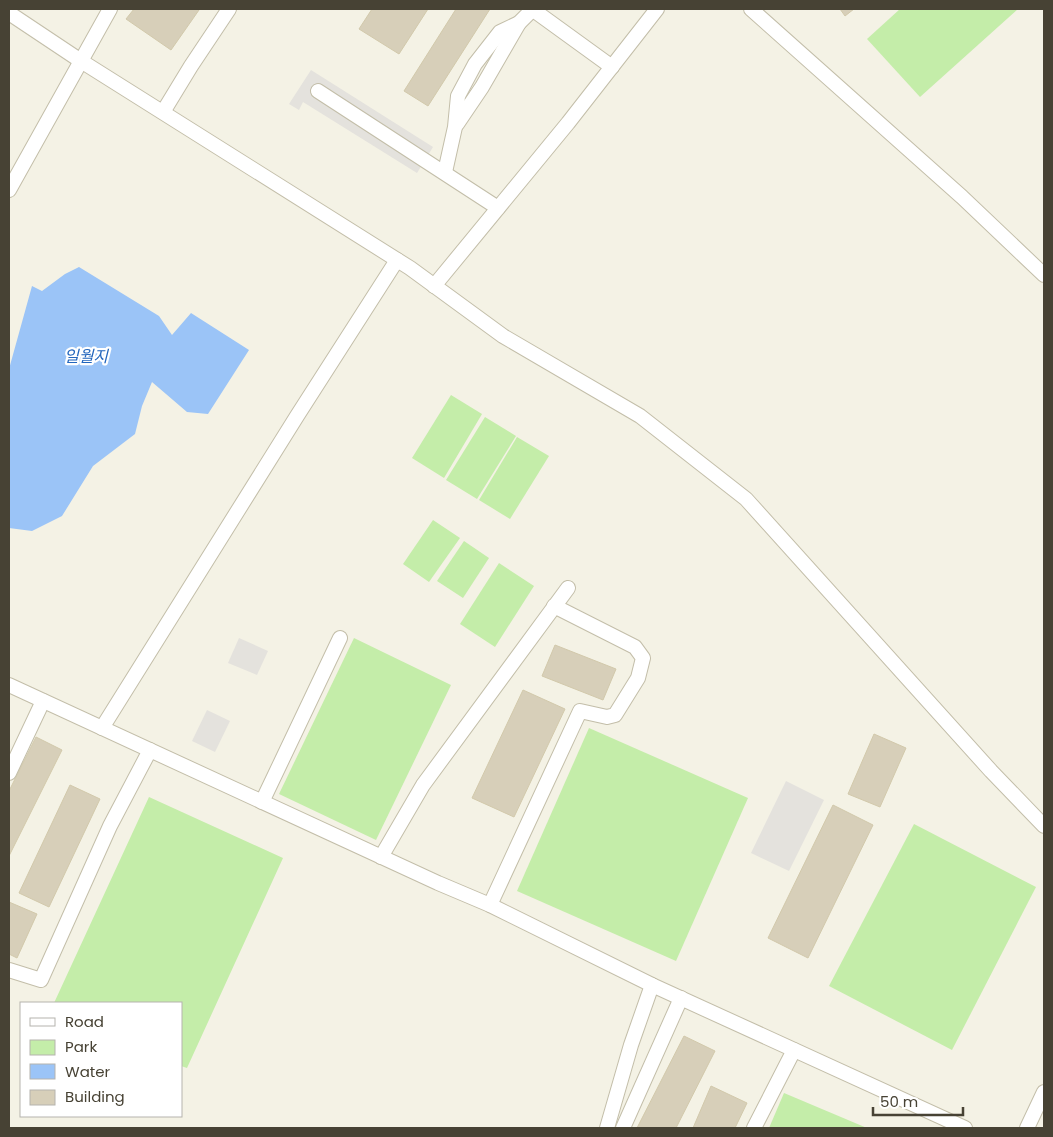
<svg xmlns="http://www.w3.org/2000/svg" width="1053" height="1137" font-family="Poppins,'Noto Sans KR',sans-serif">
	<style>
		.green { fill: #c4eda9 }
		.parking { fill: #e4e2dd }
		.water { fill: #9bc4f7 }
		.building { fill: #d7cfb9; stroke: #d2c9ab }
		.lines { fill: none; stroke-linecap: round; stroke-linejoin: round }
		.minor-casing { stroke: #c3bea9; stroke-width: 16 }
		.minor { stroke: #fff; stroke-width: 14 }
		.labels { text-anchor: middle; stroke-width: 4.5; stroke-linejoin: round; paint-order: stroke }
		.water-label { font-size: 16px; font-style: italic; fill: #2366bd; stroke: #fff }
	</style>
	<rect width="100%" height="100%" fill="#f4f2e5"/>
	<!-- green -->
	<g class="green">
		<polygon points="900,9 1018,9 920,97 867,39"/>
		<polygon points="451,395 482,414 444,478 412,458"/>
		<polygon points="485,417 516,436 477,499 446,480"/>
		<polygon points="517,437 549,456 510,519 479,500"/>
		<polygon points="433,520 460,538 429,582 403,564"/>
		<polygon points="464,541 489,558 463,598 437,581"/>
		<polygon points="499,563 534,586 495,647 460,624"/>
		<polygon points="354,638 451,685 376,840 279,794"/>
		<polygon points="589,728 748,798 676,961 517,891"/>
		<polygon points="149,797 283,858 187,1068 181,1066 181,1003 54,1003"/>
		<polygon points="914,824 1036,887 952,1050 829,986"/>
		<polygon points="784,1093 867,1128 769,1128"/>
	</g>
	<!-- parking -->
	<g class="parking">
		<polygon points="311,70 433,147 417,173 303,102 299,110 289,104"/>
		<polygon points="239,638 268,651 257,675 228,663"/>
		<polygon points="207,710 230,721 215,752 192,741"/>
		<polygon points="786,781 824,800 789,871 751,853"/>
	</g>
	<!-- water -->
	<polygon class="water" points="79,267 159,316 172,335 191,313 249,350 208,414 187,412 152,382 142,406 135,434 93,466 62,516 32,531 9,528 9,369 32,286 42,291 65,274"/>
	<!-- building -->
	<g class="building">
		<polygon points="134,9 197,9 199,10 171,50 126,19"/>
		<polygon points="372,9 428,9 399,54 359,29"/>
		<polygon points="456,9 490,9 428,106 404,91"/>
		<polygon points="840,9 854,9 845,16"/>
		<polygon points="555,645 616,669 603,700 542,676"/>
		<polygon points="523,690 565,709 514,817 472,798"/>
		<polygon points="874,734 906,748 880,807 848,794"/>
		<polygon points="36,737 62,750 9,856 9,791"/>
		<polygon points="70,785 100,799 49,907 19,893"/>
		<polygon points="833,805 873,825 808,958 768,938"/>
		<polygon points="9,902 37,914 17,958 9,954"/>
		<polygon points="684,1036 715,1051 676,1128 637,1128"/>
		<polygon points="711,1086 747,1103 735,1128 693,1128"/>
	</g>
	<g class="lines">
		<defs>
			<g id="minor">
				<polyline points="532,9 612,67"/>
				<polyline points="751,9 962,197 1044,275"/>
				<polyline points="9,13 81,61 410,268 503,336 640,416 746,499 991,771 1044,826"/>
				<polyline points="318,91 498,208"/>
				<polyline points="163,112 191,66 229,9"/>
				<polyline points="457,124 482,87 519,23"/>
				<polyline points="445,172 455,127 458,96 475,64 500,32 519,23 533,9"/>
				<polyline points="9,190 110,9"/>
				<polyline points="434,286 568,123 657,9"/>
				<polyline points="9,685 438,883 490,905 652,985 965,1128"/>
				<polyline points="102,728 297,416 397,260"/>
				<polyline points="9,773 43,701"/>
				<polyline points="262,802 340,638"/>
				<polyline points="381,857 423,785 568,588"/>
				<polyline points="490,905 580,711 607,717 615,715 638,678 643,658 635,647 554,606"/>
				<polyline points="9,970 41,980 110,826 150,750"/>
				<polyline points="607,1128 631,1045 652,985"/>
				<polyline points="623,1128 681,998"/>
				<polyline points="754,1128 794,1050"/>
				<polyline points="1027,1128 1044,1092"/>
			</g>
		</defs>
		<!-- minor casing -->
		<use href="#minor" class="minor-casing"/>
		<!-- minor -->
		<use href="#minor" class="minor"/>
	</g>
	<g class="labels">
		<!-- water labels -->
		<g class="water-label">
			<text x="86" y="362">일월지</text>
		</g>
	</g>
	<!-- border -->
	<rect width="1053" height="1137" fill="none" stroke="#474234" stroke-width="20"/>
	<!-- legend -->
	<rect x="20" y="1002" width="162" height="115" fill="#ffffff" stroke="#b5b3ae"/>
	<rect x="30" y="1018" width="25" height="8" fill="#ffffff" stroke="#b5b3ae"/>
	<text x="65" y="1027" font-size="15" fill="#474234">Road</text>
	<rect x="30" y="1040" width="25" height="15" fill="#c4eda9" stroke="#b5b3ae"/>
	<text x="65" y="1052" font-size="15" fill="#474234">Park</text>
	<rect x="30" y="1064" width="25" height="15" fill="#9bc4f7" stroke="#b5b3ae"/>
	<text x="65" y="1077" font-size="15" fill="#474234">Water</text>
	<rect x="30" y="1090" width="25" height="15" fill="#d7cfb9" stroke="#b5b3ae"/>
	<text x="65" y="1102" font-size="15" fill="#474234">Building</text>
	<!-- scale -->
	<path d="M873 1107v8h90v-8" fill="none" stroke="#474234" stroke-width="2.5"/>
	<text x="880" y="1107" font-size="15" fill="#474234" stroke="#ffffff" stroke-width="4" paint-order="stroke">50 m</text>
</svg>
